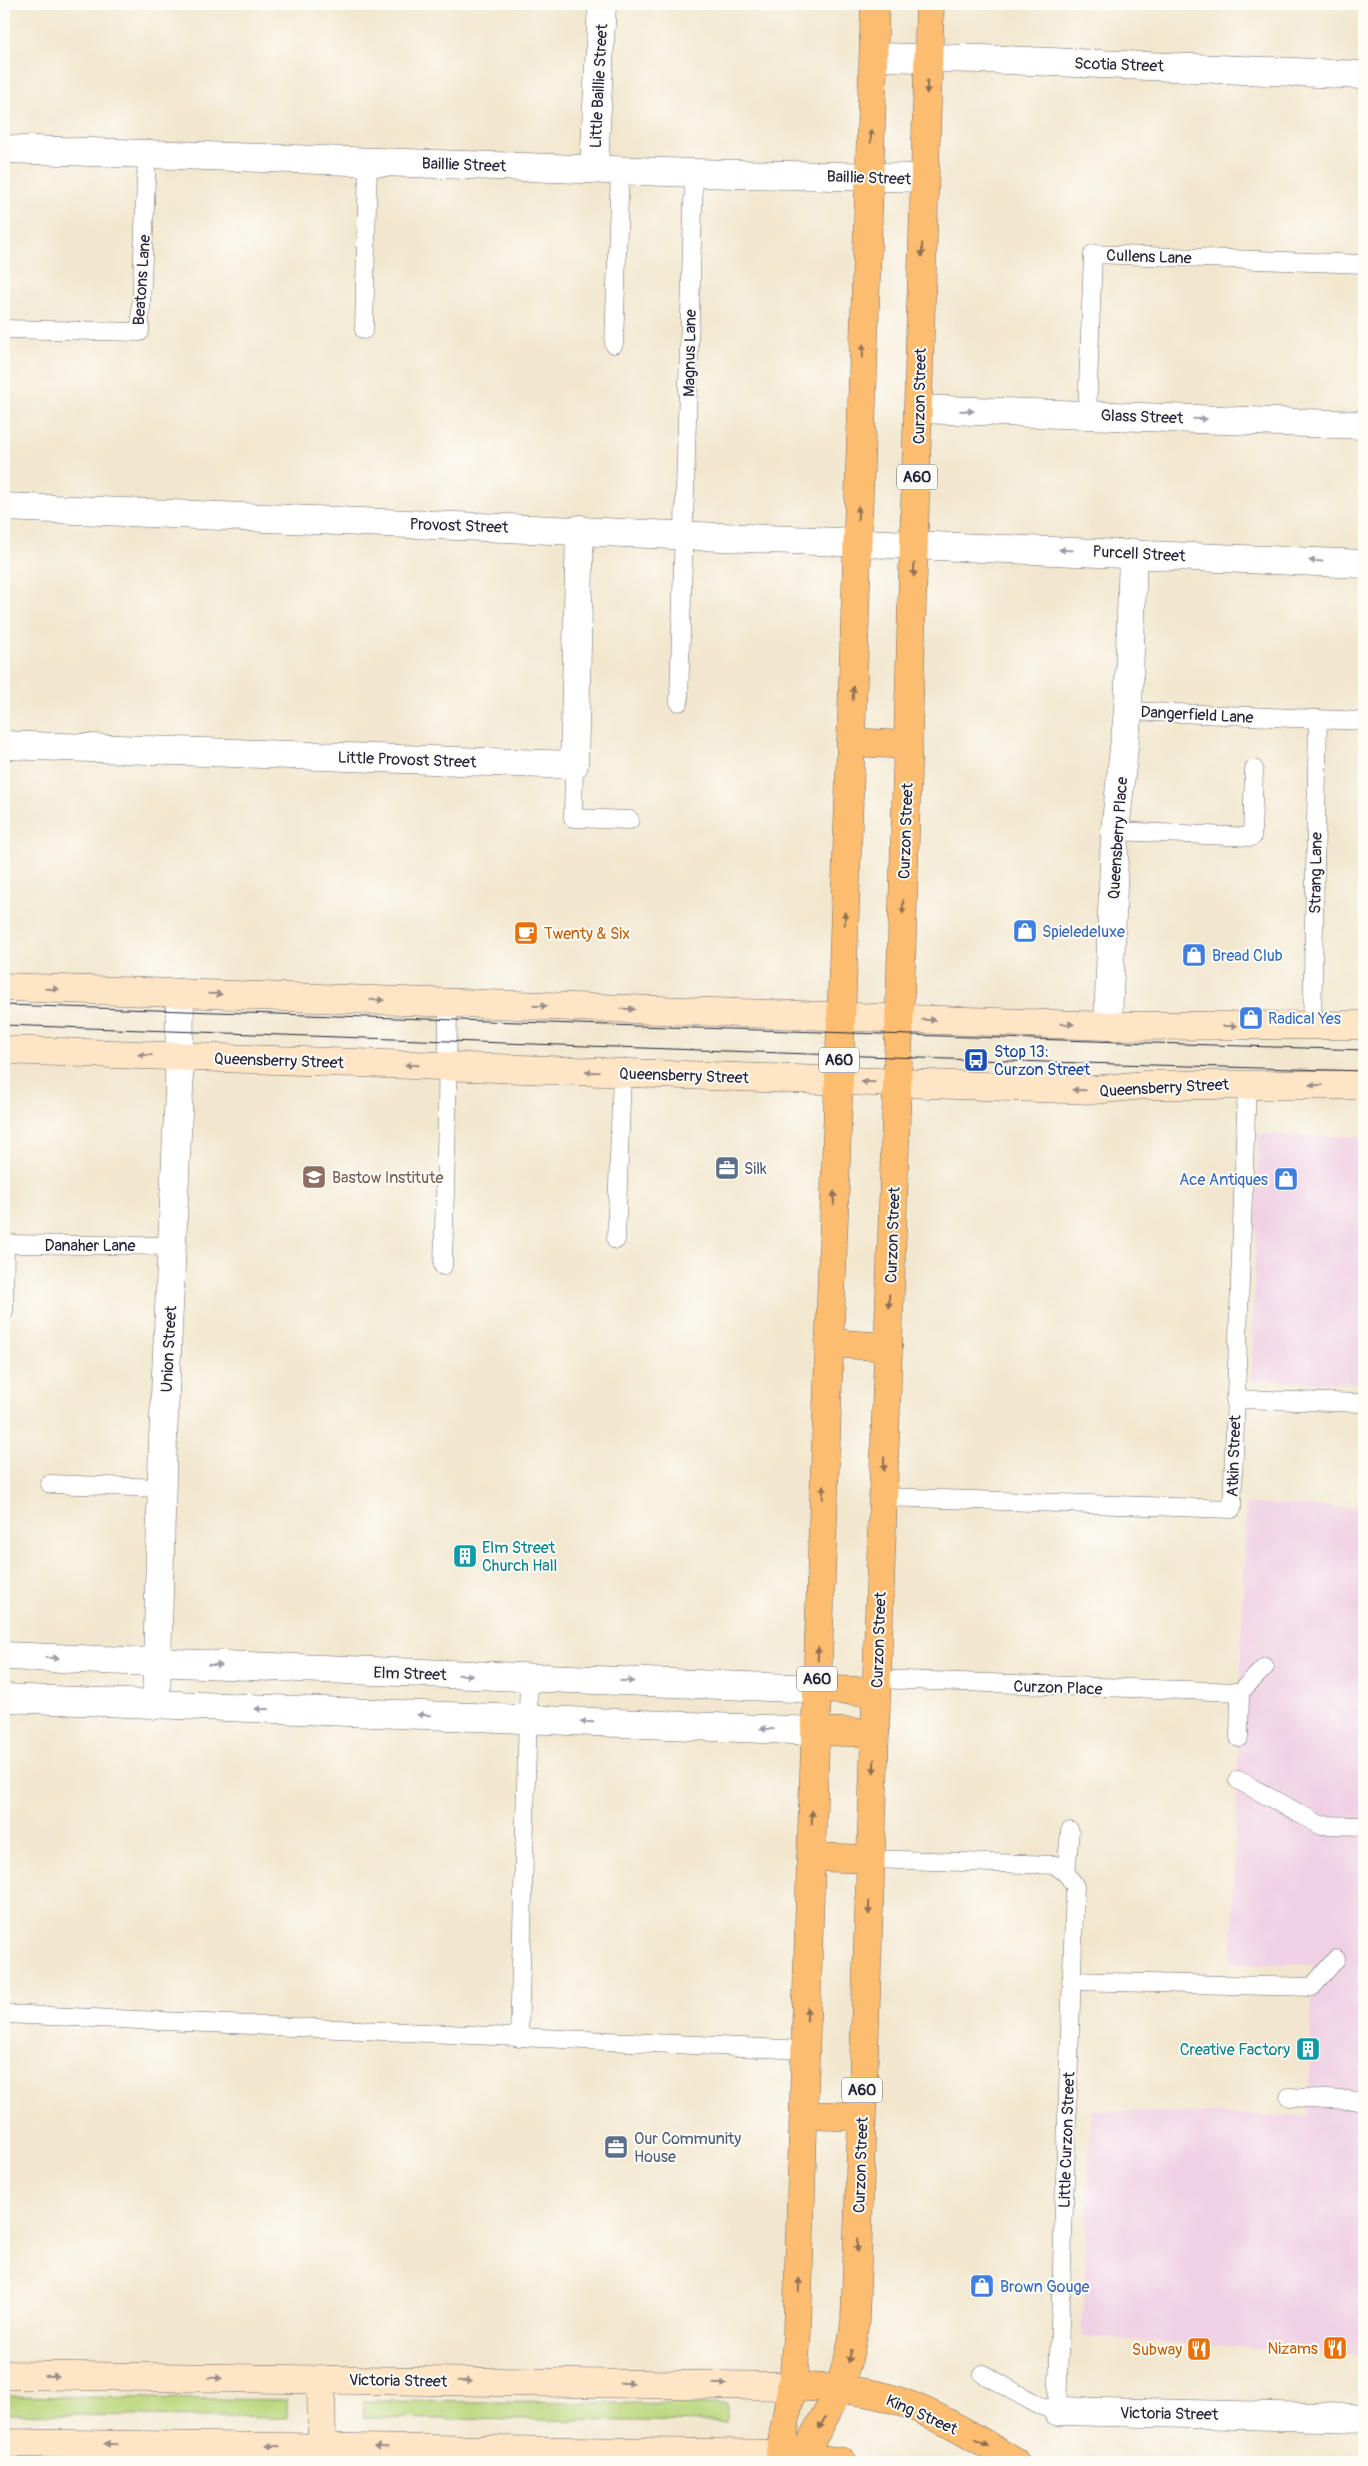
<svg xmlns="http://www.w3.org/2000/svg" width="1368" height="2466" font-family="Pangolin,sans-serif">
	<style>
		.built { fill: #f0d0e4 }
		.green { fill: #bbd77d; stroke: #6e7c5c }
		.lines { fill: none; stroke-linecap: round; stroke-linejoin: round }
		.lane-casing { stroke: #6b676e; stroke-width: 19 }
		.street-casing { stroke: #6b676e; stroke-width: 29 }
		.secondary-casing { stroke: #6b676e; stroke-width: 29 }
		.highway-casing { stroke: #6b676e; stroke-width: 29 }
		.lane { stroke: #fff; stroke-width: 18 }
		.street { stroke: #fff; stroke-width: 28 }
		.secondary { stroke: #fee5c5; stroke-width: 28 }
		.highway { stroke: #fcbd6f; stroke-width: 28 }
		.tram { stroke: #22223b; stroke-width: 1 }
		.oneway { fill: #8f7055 }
		.oneway2 { fill: #9c9ca7 }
		.oneway3 { fill: #9b8d87 }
		.labels { text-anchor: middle; stroke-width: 4; stroke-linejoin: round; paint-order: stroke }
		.shield { fill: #fdfcf7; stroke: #646373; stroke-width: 1 }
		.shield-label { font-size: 15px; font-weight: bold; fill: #22223b }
		.street-label { font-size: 16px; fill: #22223b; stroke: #fdfcf7 }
		.shop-label { font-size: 16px; fill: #366cbe; stroke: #fdfcf7; text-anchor: start }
		.food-label { font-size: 16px; fill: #c56008; stroke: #fdfcf7; text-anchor: end }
		.transit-label { font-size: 16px; fill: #164399; stroke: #fdfcf7; text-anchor: start }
		.service-label { font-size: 16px; fill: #4e5e75; stroke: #fdfcf7; text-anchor: start }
		.education-label { font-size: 16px; fill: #785e54; stroke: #fdfcf7; text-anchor: start }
		.culture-label { font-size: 16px; fill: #0d838f; stroke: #fdfcf7; text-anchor: start }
	</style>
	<rect width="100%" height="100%" fill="#fdfcf7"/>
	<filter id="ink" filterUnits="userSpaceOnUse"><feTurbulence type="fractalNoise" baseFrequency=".02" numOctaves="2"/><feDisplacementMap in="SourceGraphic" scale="10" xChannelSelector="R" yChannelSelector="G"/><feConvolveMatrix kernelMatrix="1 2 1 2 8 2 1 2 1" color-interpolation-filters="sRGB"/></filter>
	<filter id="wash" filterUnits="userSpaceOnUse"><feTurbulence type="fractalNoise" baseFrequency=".0096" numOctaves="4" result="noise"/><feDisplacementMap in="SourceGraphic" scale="20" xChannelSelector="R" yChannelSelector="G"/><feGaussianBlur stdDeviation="1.12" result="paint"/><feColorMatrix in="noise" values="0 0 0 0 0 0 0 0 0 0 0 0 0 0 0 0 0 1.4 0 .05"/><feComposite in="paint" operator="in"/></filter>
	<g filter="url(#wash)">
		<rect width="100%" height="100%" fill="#f2e7ce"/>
		<!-- built -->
		<g class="built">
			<polygon points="1259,1134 1364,1137 1364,1383 1251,1380"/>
			<polygon points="1246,1504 1364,1508 1364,2355 1082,2337 1091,2110 1308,2116 1313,1965 1231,1963"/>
		</g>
		<!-- green -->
		<g class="green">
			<polygon points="4,2396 287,2400 287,2418 4,2414"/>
			<polygon points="364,2401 727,2404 726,2422 364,2418"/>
		</g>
	</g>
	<g filter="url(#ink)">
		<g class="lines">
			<defs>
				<g id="lane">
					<polyline points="4,329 140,332 147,154"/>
					<polyline points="364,330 368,161"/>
					<polyline points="614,344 620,169"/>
					<polyline points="1087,414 1093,254 1364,264"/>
					<polyline points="679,702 694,173"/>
					<polyline points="1128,711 1364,721"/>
					<polyline points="574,765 573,818 630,820"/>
					<polyline points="1115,831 1252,837 1254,769"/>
					<polyline points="1312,1026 1318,719"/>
					<polyline points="616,1240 622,1073"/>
					<polyline points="4,1244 174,1246"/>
					<polyline points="443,1266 447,1115 448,1003"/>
					<polyline points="4,1312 5,1244"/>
					<polyline points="1235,1399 1364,1403"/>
					<polyline points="50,1484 162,1488"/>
					<polyline points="883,1497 1232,1509 1247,1083"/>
					<polyline points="876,1679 1240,1692"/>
					<polyline points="1239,1738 1240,1692 1265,1667"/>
					<polyline points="1238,1780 1320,1825 1364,1826"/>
					<polyline points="870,1859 1055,1865 1066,1873 1075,1886 1057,2411 1038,2405 983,2374"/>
					<polyline points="1066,1873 1070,1831"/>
					<polyline points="1071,1981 1312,1987 1336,1959"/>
					<polyline points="4,2014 806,2050"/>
					<polyline points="519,2038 529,1677"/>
					<polyline points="1289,2097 1364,2101"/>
				</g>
				<g id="street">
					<polyline points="874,57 982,59 1364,75"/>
					<polyline points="4,149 694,173 924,178"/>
					<polyline points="594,168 602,4"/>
					<polyline points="919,409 1364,425"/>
					<polyline points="4,507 1364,564"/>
					<polyline points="4,745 574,765 580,529"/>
					<polyline points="1108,1026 1115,831 1128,711 1133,553"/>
					<polyline points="4,1656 817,1689"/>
					<polyline points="4,1698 815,1731"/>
					<polyline points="156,1705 163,1439 179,1090 180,993"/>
					<polyline points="1057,2411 1364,2418"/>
				</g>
				<g id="secondary">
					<polyline points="4,987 1108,1026 1364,1025"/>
					<polyline points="4,1050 1093,1090 1145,1085 1364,1085"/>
					<polyline points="4,2375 791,2386"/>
					<polyline points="321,2379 322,2446"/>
					<polyline points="4,2443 780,2454"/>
				</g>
				<g id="highway">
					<polyline points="851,742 908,745"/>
					<polyline points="829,1343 888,1347"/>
					<polyline points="817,1689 876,1692"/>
					<polyline points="815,1731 875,1733"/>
					<polyline points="811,1857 870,1859"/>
					<polyline points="804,2115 861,2117"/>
					<path d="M791 2386C822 2388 856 2389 886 2397 929 2409 977 2439 1015 2462"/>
					<path d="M803 2455C831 2407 849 2377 855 2321L901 970 930 4"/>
					<polyline points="843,2462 780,2454 794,2372 797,2333 811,1857 851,742 875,4"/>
				</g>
			</defs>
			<!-- lane casing -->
			<use href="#lane" class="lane-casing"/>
			<!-- street casing -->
			<use href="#street" class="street-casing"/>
			<!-- secondary casing -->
			<use href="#secondary" class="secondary-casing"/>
			<!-- highway casing -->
			<use href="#highway" class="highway-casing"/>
			<!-- lane -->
			<use href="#lane" class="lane"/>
			<!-- street -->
			<use href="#street" class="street"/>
			<!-- secondary -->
			<use href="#secondary" class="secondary"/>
			<!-- highway -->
			<use href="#highway" class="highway"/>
			<!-- tram -->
			<g class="tram">
				<polyline points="4,1005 1364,1050"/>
				<polyline points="4,1025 976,1060 1364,1071"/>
			</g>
		</g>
		<!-- one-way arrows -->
		<defs><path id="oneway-solid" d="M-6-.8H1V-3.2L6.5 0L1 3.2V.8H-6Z" transform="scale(1.25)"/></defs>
		<g class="oneway">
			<use href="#oneway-solid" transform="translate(927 87) rotate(92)"/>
			<use href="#oneway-solid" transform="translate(871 136) rotate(-87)"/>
			<use href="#oneway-solid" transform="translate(922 250) rotate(91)"/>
			<use href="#oneway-solid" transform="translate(863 351) rotate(-88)"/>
			<use href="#oneway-solid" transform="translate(858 513) rotate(-88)"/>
			<use href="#oneway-solid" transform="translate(914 570) rotate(92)"/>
			<use href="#oneway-solid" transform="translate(853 693) rotate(-88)"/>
			<use href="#oneway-solid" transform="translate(903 907) rotate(92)"/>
			<use href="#oneway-solid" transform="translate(845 918) rotate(-88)"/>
			<use href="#oneway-solid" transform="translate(834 1198) rotate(-88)"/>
			<use href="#oneway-solid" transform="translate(889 1301) rotate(92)"/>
			<use href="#oneway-solid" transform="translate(884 1464) rotate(92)"/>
			<use href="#oneway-solid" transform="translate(823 1492) rotate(-88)"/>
			<use href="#oneway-solid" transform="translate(818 1654) rotate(-88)"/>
			<use href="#oneway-solid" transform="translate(874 1766) rotate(92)"/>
			<use href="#oneway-solid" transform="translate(812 1817) rotate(-88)"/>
			<use href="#oneway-solid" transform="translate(869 1908) rotate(92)"/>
			<use href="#oneway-solid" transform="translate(807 2014) rotate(-89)"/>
			<use href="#oneway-solid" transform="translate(857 2245) rotate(92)"/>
			<use href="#oneway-solid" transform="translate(799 2285) rotate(-88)"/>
			<use href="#oneway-solid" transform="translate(850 2356) rotate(103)"/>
			<use href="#oneway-solid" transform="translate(822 2423) rotate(120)"/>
			<use href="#oneway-solid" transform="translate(982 2443) rotate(29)"/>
		</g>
		<g class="oneway2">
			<use href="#oneway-solid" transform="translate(967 411) rotate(2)"/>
			<use href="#oneway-solid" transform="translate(1200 419) rotate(2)"/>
			<use href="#oneway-solid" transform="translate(1066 550) rotate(-177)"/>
			<use href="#oneway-solid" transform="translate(1316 561) rotate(-177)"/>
			<use href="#oneway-solid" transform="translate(52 1658) rotate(2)"/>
			<use href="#oneway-solid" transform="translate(215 1665) rotate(2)"/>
			<use href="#oneway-solid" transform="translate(465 1675) rotate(2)"/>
			<use href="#oneway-solid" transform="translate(627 1681) rotate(2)"/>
			<use href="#oneway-solid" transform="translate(262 1709) rotate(-178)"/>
			<use href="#oneway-solid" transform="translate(424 1715) rotate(-178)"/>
			<use href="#oneway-solid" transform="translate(587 1722) rotate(-178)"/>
			<use href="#oneway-solid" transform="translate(767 1729) rotate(-178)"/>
		</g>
		<g class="oneway3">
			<use href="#oneway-solid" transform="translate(52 989) rotate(2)"/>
			<use href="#oneway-solid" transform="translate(215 994) rotate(2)"/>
			<use href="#oneway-solid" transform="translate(377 1000) rotate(2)"/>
			<use href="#oneway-solid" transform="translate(540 1006) rotate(2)"/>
			<use href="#oneway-solid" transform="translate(628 1009) rotate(2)"/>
			<use href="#oneway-solid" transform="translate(929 1020) rotate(2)"/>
			<use href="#oneway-solid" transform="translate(1067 1024) rotate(2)"/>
			<use href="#oneway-solid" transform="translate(1230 1026)"/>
			<use href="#oneway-solid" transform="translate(145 1055) rotate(-178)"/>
			<use href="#oneway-solid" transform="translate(412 1065) rotate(-178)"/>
			<use href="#oneway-solid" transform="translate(592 1072) rotate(-178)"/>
			<use href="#oneway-solid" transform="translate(868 1082) rotate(-178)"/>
			<use href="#oneway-solid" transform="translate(1316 1085) rotate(-179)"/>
			<use href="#oneway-solid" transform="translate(1079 1090) rotate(-178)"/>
			<use href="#oneway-solid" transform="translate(52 2376) rotate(1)"/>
			<use href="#oneway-solid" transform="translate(215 2378) rotate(1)"/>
			<use href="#oneway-solid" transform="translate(465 2381) rotate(1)"/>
			<use href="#oneway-solid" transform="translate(627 2383) rotate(1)"/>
			<use href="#oneway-solid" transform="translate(720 2384) rotate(1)"/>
			<use href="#oneway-solid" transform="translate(111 2444) rotate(-179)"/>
			<use href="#oneway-solid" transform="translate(273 2446) rotate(-179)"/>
			<use href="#oneway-solid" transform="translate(381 2447) rotate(-179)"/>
		</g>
	</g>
	<!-- icons -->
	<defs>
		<symbol id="shop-square" viewBox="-11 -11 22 22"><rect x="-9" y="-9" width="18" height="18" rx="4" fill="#3f7fe0" stroke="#fdfcf7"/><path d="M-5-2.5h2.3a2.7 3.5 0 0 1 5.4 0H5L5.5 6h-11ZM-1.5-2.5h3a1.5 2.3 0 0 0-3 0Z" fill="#fff"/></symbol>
		<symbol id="cafe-square" viewBox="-11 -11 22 22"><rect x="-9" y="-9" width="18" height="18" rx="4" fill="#e8710a" stroke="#fdfcf7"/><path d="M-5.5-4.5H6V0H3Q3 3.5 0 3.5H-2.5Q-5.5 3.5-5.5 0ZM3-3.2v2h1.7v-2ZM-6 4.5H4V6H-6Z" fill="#fff"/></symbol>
		<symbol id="bus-square" viewBox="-11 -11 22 22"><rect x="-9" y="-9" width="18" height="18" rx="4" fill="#1a4fb4" stroke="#fdfcf7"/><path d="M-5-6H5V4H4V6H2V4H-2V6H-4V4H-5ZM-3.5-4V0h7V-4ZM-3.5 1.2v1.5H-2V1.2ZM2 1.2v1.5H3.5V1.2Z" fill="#fff"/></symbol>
		<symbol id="office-square" viewBox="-11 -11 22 22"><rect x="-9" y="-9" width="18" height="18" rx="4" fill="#5c6f8a" stroke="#fdfcf7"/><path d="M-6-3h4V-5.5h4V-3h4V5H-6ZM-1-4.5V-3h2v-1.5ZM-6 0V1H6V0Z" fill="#fff"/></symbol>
		<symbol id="university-square" viewBox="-11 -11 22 22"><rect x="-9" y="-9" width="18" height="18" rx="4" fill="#8d6e63" stroke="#fdfcf7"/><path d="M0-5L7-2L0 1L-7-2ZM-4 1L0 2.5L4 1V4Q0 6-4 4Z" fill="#fff"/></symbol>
		<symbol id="building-square" viewBox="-11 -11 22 22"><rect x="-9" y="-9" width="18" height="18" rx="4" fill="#0f9aa8" stroke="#fdfcf7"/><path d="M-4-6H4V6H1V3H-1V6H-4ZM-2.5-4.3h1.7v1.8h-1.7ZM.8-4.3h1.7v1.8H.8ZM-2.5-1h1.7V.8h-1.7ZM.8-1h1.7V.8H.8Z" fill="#fff"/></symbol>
		<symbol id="restaurant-square" viewBox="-11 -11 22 22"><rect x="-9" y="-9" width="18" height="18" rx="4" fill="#e8710a" stroke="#fdfcf7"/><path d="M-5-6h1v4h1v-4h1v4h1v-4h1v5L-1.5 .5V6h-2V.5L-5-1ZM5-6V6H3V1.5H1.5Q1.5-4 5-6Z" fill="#fff"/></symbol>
	</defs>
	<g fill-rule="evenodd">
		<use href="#shop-square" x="1011" y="917" width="28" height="28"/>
		<use href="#cafe-square" x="512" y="919" width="28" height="28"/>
		<use href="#shop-square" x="1180" y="941" width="28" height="28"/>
		<use href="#shop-square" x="1237" y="1004" width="28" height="28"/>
		<use href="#bus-square" x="962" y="1046" width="28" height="28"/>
		<use href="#office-square" x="713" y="1154" width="28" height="28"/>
		<use href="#university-square" x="300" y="1163" width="28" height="28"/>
		<use href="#shop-square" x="1272" y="1165" width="28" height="28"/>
		<use href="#building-square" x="451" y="1542" width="28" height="28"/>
		<use href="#building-square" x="1294" y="2035" width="28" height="28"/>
		<use href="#office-square" x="602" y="2133" width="28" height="28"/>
		<use href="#shop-square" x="968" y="2272" width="28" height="28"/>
		<use href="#restaurant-square" x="1321" y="2334" width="28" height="28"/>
		<use href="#restaurant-square" x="1185" y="2335" width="28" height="28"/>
	</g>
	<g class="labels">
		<!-- shield labels -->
		<g class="shield">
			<rect x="897" y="464.5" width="40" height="25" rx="4"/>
			<rect x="819" y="1047.5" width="40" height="25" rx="4"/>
			<rect x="797" y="1666.5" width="40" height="25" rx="4"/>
			<rect x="842" y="2077.5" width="40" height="25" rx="4"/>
		</g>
		<g class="shield-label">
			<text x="917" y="482">A60</text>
			<text x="839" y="1065">A60</text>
			<text x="817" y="1684">A60</text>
			<text x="862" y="2095">A60</text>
		</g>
		<!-- street labels -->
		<g class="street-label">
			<text transform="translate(1119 64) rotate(2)" y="6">Scotia Street</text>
			<text transform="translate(598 86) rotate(-87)" y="6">Little Baillie Street</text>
			<text transform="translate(464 164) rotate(2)" y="6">Baillie Street</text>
			<text transform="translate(869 177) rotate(2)" y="6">Baillie Street</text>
			<text transform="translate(1149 256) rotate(2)" y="6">Cullens Lane</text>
			<text transform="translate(141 280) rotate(-86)" y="6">Beatons Lane</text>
			<text transform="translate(689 353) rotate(-89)" y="6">Magnus Lane</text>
			<text transform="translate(919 396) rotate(-89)" y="6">Curzon Street</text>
			<text transform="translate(1142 416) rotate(2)" y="6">Glass Street</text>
			<text transform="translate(459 525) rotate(2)" y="6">Provost Street</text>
			<text transform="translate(1139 553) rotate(3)" y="6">Purcell Street</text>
			<text transform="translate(1197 714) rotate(3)" y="6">Dangerfield Lane</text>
			<text transform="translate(407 759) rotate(2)" y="6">Little Provost Street</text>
			<text transform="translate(905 831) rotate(-88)" y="6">Curzon Street</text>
			<text transform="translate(1117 838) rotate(-86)" y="6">Queensberry Place</text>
			<text transform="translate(1315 873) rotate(-89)" y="6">Strang Lane</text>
			<text transform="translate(279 1060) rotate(2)" y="6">Queensberry Street</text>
			<text transform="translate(684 1075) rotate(2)" y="6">Queensberry Street</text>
			<text transform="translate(1164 1087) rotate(-3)" y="6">Queensberry Street</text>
			<text transform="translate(892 1235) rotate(-88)" y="6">Curzon Street</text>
			<text x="90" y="1251">Danaher Lane</text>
			<text transform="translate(168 1349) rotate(-87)" y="6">Union Street</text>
			<text transform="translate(1233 1456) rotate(-88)" y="6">Atkin Street</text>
			<text transform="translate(878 1640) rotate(-88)" y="6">Curzon Street</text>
			<text transform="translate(410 1673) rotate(2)" y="6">Elm Street</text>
			<text transform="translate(1058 1687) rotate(2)" y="6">Curzon Place</text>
			<text transform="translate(1066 2140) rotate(-88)" y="6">Little Curzon Street</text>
			<text transform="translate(860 2165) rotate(-88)" y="6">Curzon Street</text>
			<text transform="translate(398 2380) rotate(1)" y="6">Victoria Street</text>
			<text transform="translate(1169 2413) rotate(1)" y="6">Victoria Street</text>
			<text transform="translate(922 2414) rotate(24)" y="6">King Street</text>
		</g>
		<!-- shop labels -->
		<g class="shop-label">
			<text x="1042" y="937">Spieledeluxe</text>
			<text x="1212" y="961">Bread Club</text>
			<text x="1268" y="1024">Radical Yes</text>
			<text x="1268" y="1185" text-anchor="end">Ace Antiques</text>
			<text x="1000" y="2292">Brown Gouge</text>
		</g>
		<!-- food labels -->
		<g class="food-label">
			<text x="544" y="939" text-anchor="start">Twenty &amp; Six</text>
			<text x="1318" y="2354">Nizams</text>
			<text x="1182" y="2355">Subway</text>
		</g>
		<!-- transit labels -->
		<g class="transit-label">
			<text x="994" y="1057">Stop 13:<tspan x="994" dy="18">Curzon Street</tspan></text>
		</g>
		<!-- service labels -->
		<g class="service-label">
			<text x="744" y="1174">Silk</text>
			<text x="634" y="2144">Our Community<tspan x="634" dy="18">House</tspan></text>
		</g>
		<!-- education labels -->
		<g class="education-label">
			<text x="332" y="1183">Bastow Institute</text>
		</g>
		<!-- culture labels -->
		<g class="culture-label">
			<text x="482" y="1553">Elm Street<tspan x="482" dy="18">Church Hall</tspan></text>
			<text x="1290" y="2055" text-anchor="end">Creative Factory</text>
		</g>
	</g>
	<!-- margin -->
	<rect width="1368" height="2466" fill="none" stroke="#fdfcf7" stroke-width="20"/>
</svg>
